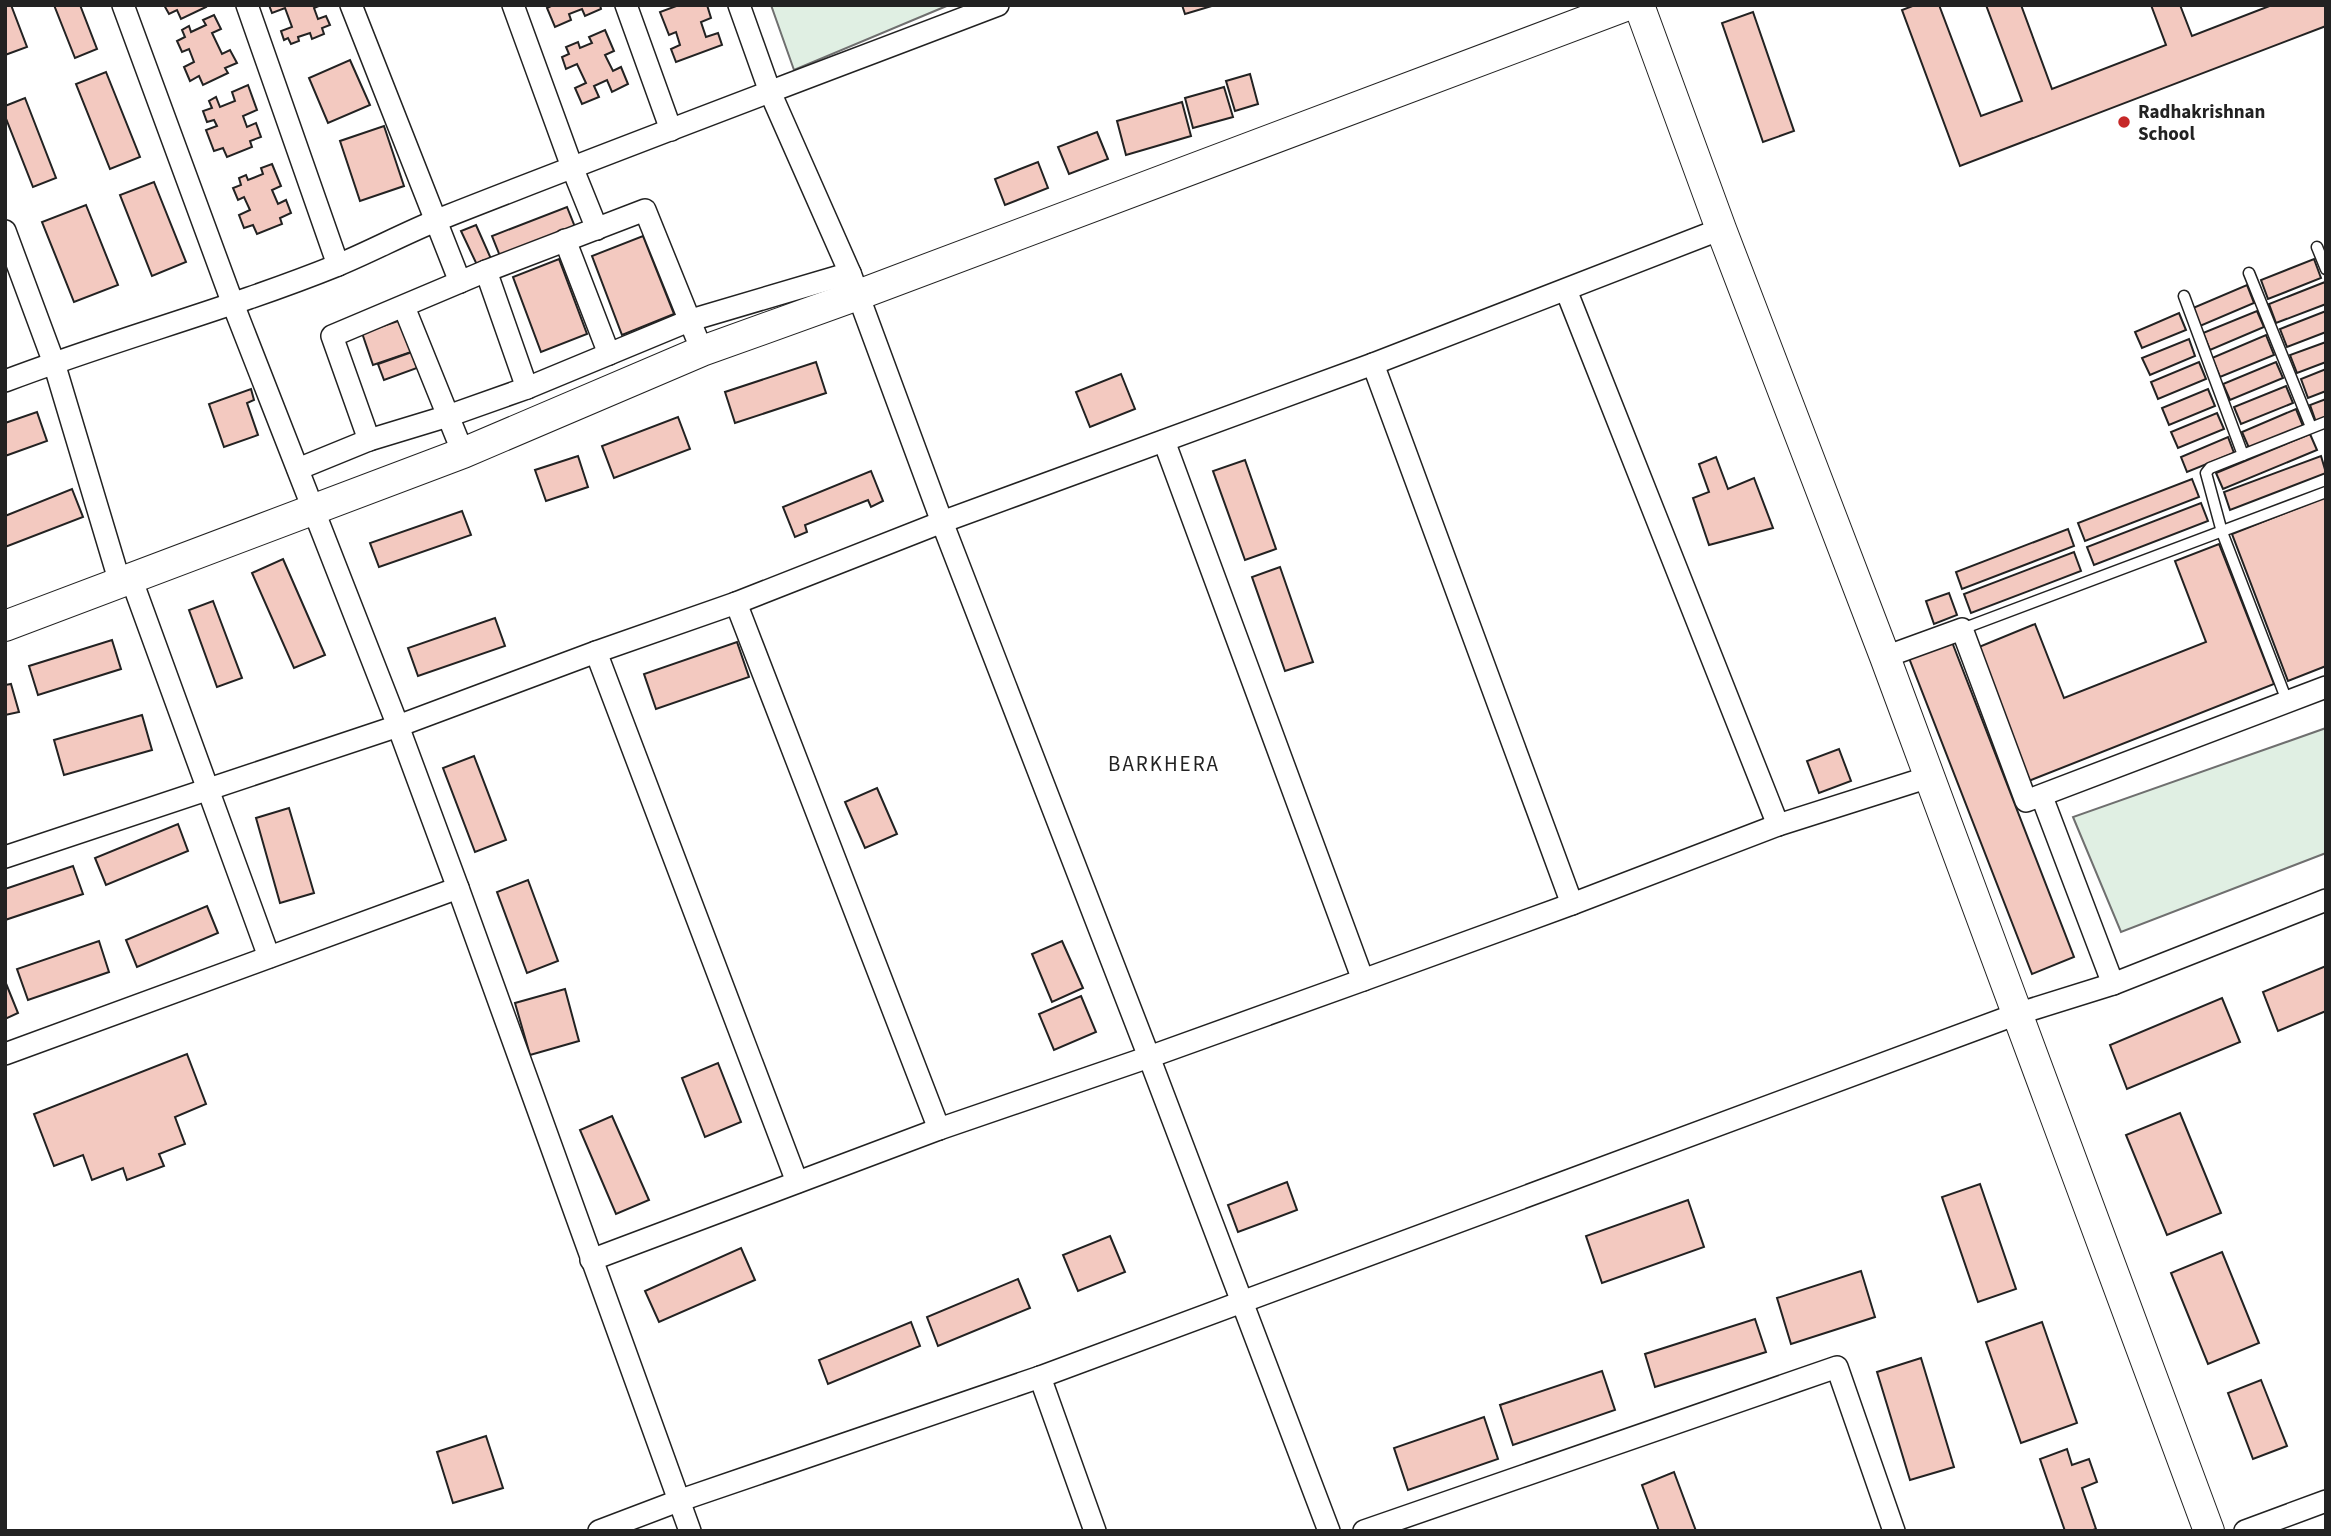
<svg xmlns="http://www.w3.org/2000/svg" width="2331" height="1536" font-family="'Source Sans 3',sans-serif">
	<style>
		.green { fill: #e0efe3; stroke: #6f6f6f; stroke-width: 2 }
		.building { fill: #f3c9c0; stroke: #222; stroke-width: 2 }
		.lines { fill: none; stroke-linecap: round; stroke-linejoin: round }
		.lane-casing { stroke: #222; stroke-width: 13 }
		.street-casing { stroke: #222; stroke-width: 24 }
		.secondary-casing { stroke: #222; stroke-width: 32 }
		.lane { stroke: #fff; stroke-width: 10 }
		.street { stroke: #fff; stroke-width: 21 }
		.secondary { stroke: #fff; stroke-width: 30 }
		.poi-dot { fill: #c62828; stroke: #fff; stroke-width: 2.5 }
		.labels { text-anchor: middle; stroke-width: 5; stroke-linejoin: round; paint-order: stroke }
		.poi-label { font-size: 19px; font-weight: bold; fill: #222; stroke: #fff; text-anchor: start }
		.neighbourhood-label { font-size: 21px; letter-spacing: 2px; fill: #222; stroke: #fff }
	</style>
	<rect width="100%" height="100%" fill="#fff"/>
	<!-- green -->
	<g class="green">
		<polygon points="771,5 949,5 794,70"/>
		<polygon points="2326,728 2326,853 2121,932 2073,817"/>
	</g>
	<!-- building -->
	<g class="building">
		<polygon points="5,5 11,5 27,47 5,55"/>
		<polygon points="54,5 80,5 97,49 75,58"/>
		<polygon points="164,5 205,5 206,7 181,19 177,10 169,14"/>
		<polygon points="269,5 321,5 314,8 318,19 326,16 330,25 322,28 324,34 312,39 310,33 298,37 299,41 291,44 288,38 284,40 281,31 292,27 285,8 272,13"/>
		<polygon points="553,5 600,5 601,9 585,16 582,9 569,14 571,20 555,27 547,8"/>
		<polygon points="679,5 707,5 711,18 701,22 706,37 718,33 722,45 676,62 671,49 680,45 676,32 669,35 660,12"/>
		<polygon points="1182,5 1215,5 1185,14"/>
		<polygon points="1915,5 1939,5 1981,116 2022,101 1986,5 2021,5 2052,89 2166,45 2151,5 2180,5 2192,36 2272,5 2326,5 2326,26 1960,166 1902,10"/>
		<polygon points="1753,12 1794,131 1763,142 1722,23"/>
		<polygon points="214,15 221,29 212,33 222,54 230,50 237,63 225,68 228,73 203,85 199,76 190,81 184,67 194,62 189,49 182,52 177,41 185,37 182,30 189,26 191,32 206,25 203,20"/>
		<polygon points="605,30 614,51 605,55 613,71 621,67 628,84 612,92 607,80 594,86 599,97 582,104 575,88 586,83 577,64 566,69 562,57 569,54 566,47 578,42 580,48 592,43 589,37"/>
		<polygon points="350,60 370,105 328,123 309,78"/>
		<polygon points="106,72 140,157 110,169 76,84"/>
		<polygon points="1250,74 1258,104 1235,111 1226,81"/>
		<polygon points="248,85 257,110 243,116 247,127 256,123 261,137 250,141 252,147 227,157 223,148 214,151 206,130 217,126 214,120 207,122 203,111 212,108 209,101 216,97 220,107 235,101 232,92"/>
		<polygon points="1224,87 1233,117 1193,128 1185,98"/>
		<polygon points="25,98 56,178 33,187 5,116 5,106"/>
		<polygon points="1182,102 1191,136 1126,155 1117,121"/>
		<polygon points="384,126 404,186 360,201 340,141"/>
		<polygon points="1097,132 1108,159 1069,174 1058,147"/>
		<polygon points="1038,162 1048,188 1005,205 995,179"/>
		<polygon points="272,164 281,186 272,190 278,204 286,200 291,213 280,218 282,224 257,234 253,225 244,228 239,215 250,210 244,197 238,200 233,188 241,185 239,178 246,175 248,180 263,174 261,168"/>
		<polygon points="154,182 186,262 152,276 120,195"/>
		<polygon points="86,205 118,285 74,302 42,222"/>
		<polygon points="567,207 575,227 500,256 492,236"/>
		<polygon points="476,225 492,261 478,267 461,231"/>
		<polygon points="643,236 674,314 622,335 592,256"/>
		<polygon points="559,259 587,334 541,352 513,277"/>
		<polygon points="2314,259 2321,278 2268,299 2261,280"/>
		<polygon points="2325,282 2326,304 2276,323 2269,304"/>
		<polygon points="2247,285 2254,303 2200,326 2193,308"/>
		<polygon points="2257,311 2264,327 2210,350 2203,333"/>
		<polygon points="2326,311 2326,332 2287,347 2280,329"/>
		<polygon points="2179,313 2186,330 2142,348 2135,332"/>
		<polygon points="407,318 417,350 373,365 362,333"/>
		<polygon points="2266,335 2274,355 2220,377 2212,358"/>
		<polygon points="2189,339 2195,356 2150,375 2142,358"/>
		<polygon points="2326,342 2326,362 2297,373 2290,355"/>
		<polygon points="412,352 417,368 384,380 378,364"/>
		<polygon points="816,362 826,393 735,423 725,392"/>
		<polygon points="2199,362 2206,379 2158,399 2151,382"/>
		<polygon points="2276,362 2283,378 2230,400 2223,384"/>
		<polygon points="2326,369 2326,391 2308,398 2301,379"/>
		<polygon points="1121,374 1135,409 1090,427 1076,392"/>
		<polygon points="2286,386 2293,403 2241,424 2234,407"/>
		<polygon points="251,389 254,400 247,403 258,435 224,447 209,404"/>
		<polygon points="2208,389 2215,406 2169,425 2162,408"/>
		<polygon points="2326,399 2326,418 2316,422 2310,405"/>
		<polygon points="2296,409 2303,426 2249,448 2242,432"/>
		<polygon points="37,412 47,441 5,456 5,423"/>
		<polygon points="2217,413 2224,429 2178,448 2171,432"/>
		<polygon points="678,417 690,449 614,478 602,446"/>
		<polygon points="2310,434 2317,450 2223,489 2216,473"/>
		<polygon points="2228,437 2234,453 2187,472 2181,457"/>
		<polygon points="578,456 588,487 546,501 535,470"/>
		<polygon points="2321,456 2326,473 2230,510 2224,492"/>
		<polygon points="1716,457 1728,489 1754,478 1773,528 1709,545 1693,498 1709,492 1699,464"/>
		<polygon points="1245,460 1276,549 1245,560 1213,471"/>
		<polygon points="871,471 883,501 871,507 868,500 805,525 807,532 795,537 783,507"/>
		<polygon points="2192,479 2199,497 2085,541 2078,523"/>
		<polygon points="72,489 83,517 5,547 5,516"/>
		<polygon points="2326,497 2326,666 2288,681 2232,534"/>
		<polygon points="2201,503 2208,521 2094,565 2087,547"/>
		<polygon points="462,511 471,535 379,567 370,543"/>
		<polygon points="2068,529 2074,546 1962,589 1956,572"/>
		<polygon points="2219,544 2274,684 2026,782 1974,649 2035,624 2064,698 2206,642 2175,561"/>
		<polygon points="2074,552 2081,571 1971,613 1964,594"/>
		<polygon points="283,559 325,655 294,668 252,573"/>
		<polygon points="1280,567 1313,662 1285,671 1252,577"/>
		<polygon points="1949,593 1957,615 1934,624 1926,601"/>
		<polygon points="213,601 242,678 217,687 189,610"/>
		<polygon points="495,618 505,646 418,676 408,648"/>
		<polygon points="112,640 121,669 38,695 29,666"/>
		<polygon points="737,642 749,677 656,709 644,674"/>
		<polygon points="1952,642 2074,957 2032,974 1909,658"/>
		<polygon points="11,684 19,712 5,715 5,685"/>
		<polygon points="142,715 152,750 64,775 54,740"/>
		<polygon points="1839,749 1851,781 1819,793 1807,761"/>
		<polygon points="474,756 506,840 475,852 443,768"/>
		<polygon points="877,788 897,834 865,848 845,802"/>
		<polygon points="289,808 314,893 280,903 256,818"/>
		<polygon points="178,824 188,851 106,885 95,858"/>
		<polygon points="73,866 83,894 5,920 5,889"/>
		<polygon points="528,880 558,961 527,973 497,892"/>
		<polygon points="207,906 218,933 137,967 126,940"/>
		<polygon points="99,941 109,972 28,1000 17,969"/>
		<polygon points="1062,941 1083,988 1052,1002 1032,954"/>
		<polygon points="2326,966 2326,1011 2278,1031 2263,992"/>
		<polygon points="5,981 18,1013 5,1019"/>
		<polygon points="565,989 579,1041 530,1055 515,1003"/>
		<polygon points="1081,996 1096,1032 1054,1050 1039,1014"/>
		<polygon points="2222,998 2240,1042 2127,1089 2110,1045"/>
		<polygon points="187,1054 206,1104 175,1117 185,1144 159,1154 164,1166 127,1180 123,1168 92,1180 83,1155 54,1166 34,1114"/>
		<polygon points="718,1063 741,1122 705,1137 682,1078"/>
		<polygon points="2180,1113 2221,1213 2167,1235 2126,1135"/>
		<polygon points="612,1116 649,1200 616,1214 580,1130"/>
		<polygon points="1287,1182 1297,1210 1238,1232 1228,1205"/>
		<polygon points="1980,1184 2016,1289 1978,1302 1942,1197"/>
		<polygon points="1688,1200 1704,1247 1602,1283 1586,1236"/>
		<polygon points="1110,1236 1125,1272 1078,1291 1063,1255"/>
		<polygon points="741,1248 755,1280 659,1322 645,1291"/>
		<polygon points="2222,1252 2259,1343 2208,1364 2171,1273"/>
		<polygon points="1861,1271 1875,1317 1791,1344 1777,1298"/>
		<polygon points="1018,1279 1030,1308 938,1346 927,1317"/>
		<polygon points="1755,1319 1766,1352 1655,1387 1645,1354"/>
		<polygon points="911,1322 920,1346 828,1384 819,1360"/>
		<polygon points="2042,1322 2077,1423 2021,1443 1986,1342"/>
		<polygon points="1921,1358 1954,1467 1910,1480 1877,1372"/>
		<polygon points="1602,1371 1615,1410 1513,1445 1500,1405"/>
		<polygon points="2261,1380 2287,1446 2253,1459 2228,1393"/>
		<polygon points="1484,1417 1498,1459 1408,1490 1394,1448"/>
		<polygon points="486,1436 503,1488 453,1503 437,1452"/>
		<polygon points="2067,1449 2072,1465 2089,1459 2097,1482 2082,1488 2096,1529 2090,1531 2065,1531 2040,1459"/>
		<polygon points="1674,1472 1696,1531 1659,1531 1642,1485"/>
	</g>
	<g class="lines">
		<defs>
			<g id="lane">
				<polyline points="2317,247 2326,269"/>
				<polyline points="2249,273 2311,427"/>
				<polyline points="2184,296 2243,455"/>
				<polyline points="1962,629 2326,492"/>
				<polyline points="2287,701 2222,532 2206,473 2210,468 2326,422"/>
			</g>
			<g id="street">
				<polyline points="123,5 233,304 398,726 458,888 690,1531"/>
				<polyline points="247,5 338,265"/>
				<polyline points="351,5 460,282"/>
				<polyline points="513,5 572,167 597,229"/>
				<polyline points="626,5 671,130"/>
				<polyline points="739,5 770,92 850,273 942,522 1149,1057 1329,1531"/>
				<polyline points="5,231 54,363 120,583"/>
				<polyline points="565,240 609,354"/>
				<polyline points="486,271 527,388"/>
				<polyline points="1566,290 1778,825"/>
				<polyline points="404,307 463,453"/>
				<polyline points="1373,364 1572,904"/>
				<path d="M5 381C115 339 229 309 338 265 372 251 405 233 440 219 625 146 812 76 998 5"/>
				<polyline points="369,440 332,336 486,271 645,210 702,351"/>
				<polyline points="1164,441 1363,980"/>
				<polyline points="298,469 369,440 448,416 527,388 691,320 850,273"/>
				<polyline points="131,578 269,957"/>
				<polyline points="736,603 939,1129"/>
				<polyline points="596,652 797,1182"/>
				<polyline points="1885,657 1962,629 2026,801 2326,687"/>
				<polyline points="2042,797 2113,984"/>
				<polyline points="5,857 398,726 596,652 736,603 942,522 1373,364 1721,229"/>
				<polyline points="5,1054 458,888"/>
				<polyline points="591,1260 939,1129 1149,1057 1363,980 1572,904 1778,825 1929,777"/>
				<polyline points="1040,1377 1095,1531"/>
				<polyline points="599,1531 678,1501 1040,1377 2017,1014 2113,984 2326,900"/>
				<polyline points="1364,1531 1837,1367 1894,1531"/>
				<polyline points="2245,1531 2326,1501"/>
			</g>
			<g id="secondary">
				<polyline points="1639,5 1721,229 1885,657 2209,1531"/>
				<polyline points="5,626 463,453 702,351 858,295 1628,5"/>
			</g>
		</defs>
		<!-- lane casing -->
		<use href="#lane" class="lane-casing"/>
		<!-- street casing -->
		<use href="#street" class="street-casing"/>
		<!-- secondary casing -->
		<use href="#secondary" class="secondary-casing"/>
		<!-- lane -->
		<use href="#lane" class="lane"/>
		<!-- street -->
		<use href="#street" class="street"/>
		<!-- secondary -->
		<use href="#secondary" class="secondary"/>
	</g>
	<!-- markers -->
	<circle class="poi-dot" cx="2124" cy="122" r="7"/>
	<g class="labels">
		<!-- poi labels -->
		<g class="poi-label">
			<text x="2138" y="118">Radhakrishnan<tspan x="2138" dy="22">School</tspan></text>
		</g>
		<!-- neighbourhood labels -->
		<g class="neighbourhood-label">
			<text x="1164" y="771">BARKHERA</text>
		</g>
	</g>
	<!-- border -->
	<rect width="2331" height="1536" fill="none" stroke="#222222" stroke-width="14"/>
</svg>
